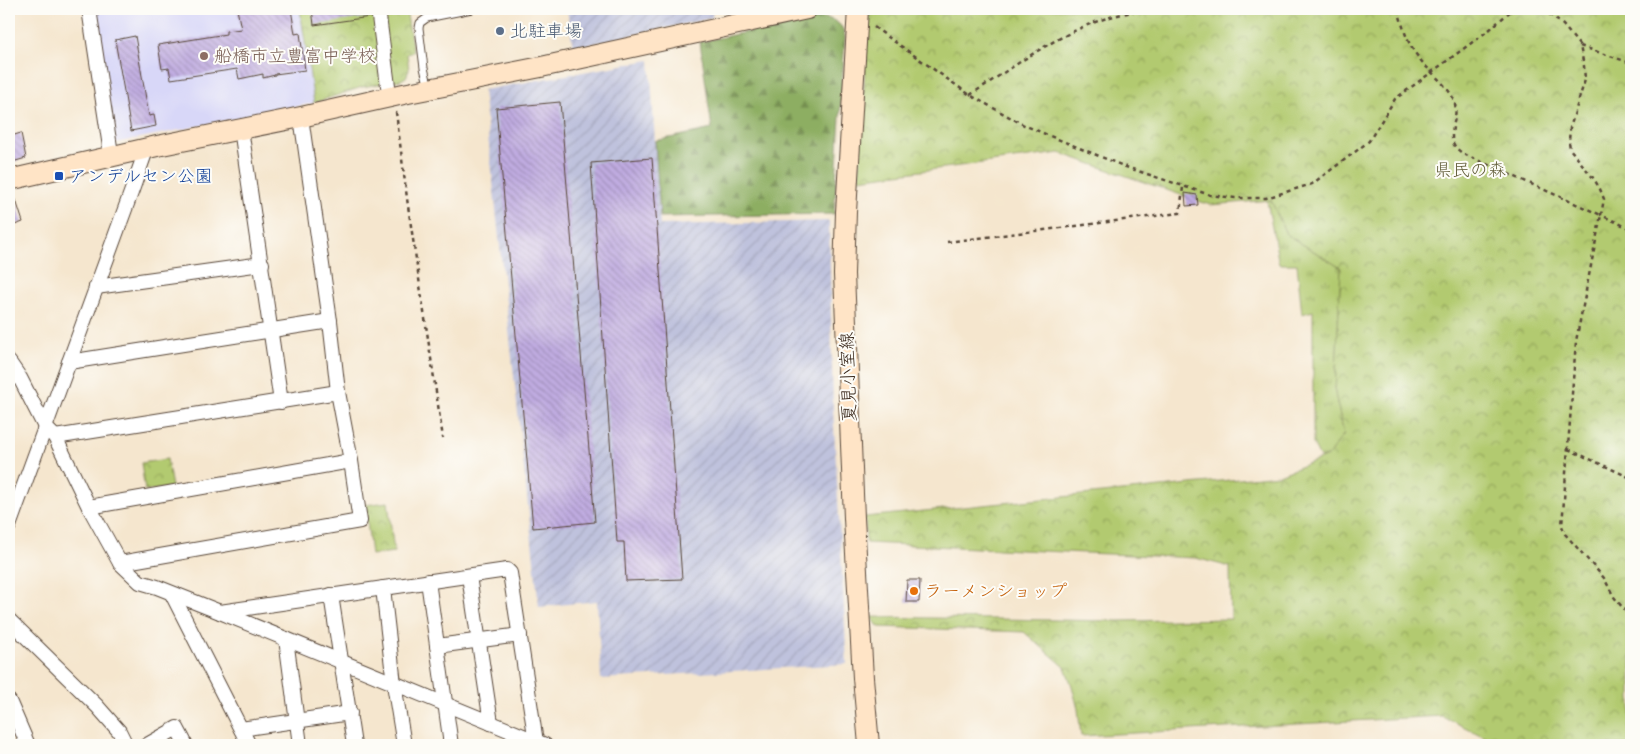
<svg xmlns="http://www.w3.org/2000/svg" width="1640" height="754" font-family="Mynerve,'Klee One',sans-serif">
	<style>
		.built { fill: #d8d7f8 }
		.industrial { fill: url(#industrial-furrows) }
		.grass { fill: url(#grass-tufts); stroke: #767a46 }
		.forest { fill: url(#forest-firs); stroke: #646c40 }
		.park { fill: url(#park-crowns); stroke: #767a46 }
		.building { fill: url(#building-back-hatch) }
		.lines { fill: none; stroke-linecap: round; stroke-linejoin: round }
		.lane-casing { stroke: #574638; stroke-width: 9 }
		.street-casing { stroke: #574638; stroke-width: 16 }
		.secondary-casing { stroke: #574638; stroke-width: 22 }
		.path { stroke: #574638; stroke-width: 2.5; stroke-dasharray: 4 4; stroke-linecap: butt }
		.lane { stroke: #fff; stroke-width: 7 }
		.street { stroke: #fff; stroke-width: 14 }
		.secondary { stroke: #ffe4c6; stroke-width: 20 }
		.service-dot { fill: #5c6f8a; stroke: #fdfcf7; stroke-width: 2 }
		.education-dot { fill: #8d6e63; stroke: #fdfcf7; stroke-width: 2 }
		.transit-dot { fill: #1a4fb4; stroke: #fdfcf7; stroke-width: 2 }
		.food-dot { fill: #e8710a; stroke: #fdfcf7; stroke-width: 2 }
		.labels { text-anchor: middle; stroke-width: 4; stroke-linejoin: round; paint-order: stroke }
		.service-label { font-size: 18px; fill: #4e5e75; stroke: #fdfcf7; text-anchor: start }
		.education-label { font-size: 18px; fill: #785e54; stroke: #fdfcf7; text-anchor: start }
		.park-label { font-size: 18px; fill: #5f5a36; stroke: #fdfcf7 }
		.transit-label { font-size: 18px; fill: #164399; stroke: #fdfcf7; text-anchor: start }
		.street-label { font-size: 18px; fill: #3b2a1e; stroke: #fdfcf7 }
		.food-label { font-size: 18px; fill: #c56008; stroke: #fdfcf7; text-anchor: start }
	</style>
	<defs>
		<pattern id="industrial-furrows" width="10" height="10" patternUnits="userSpaceOnUse" patternTransform="scale(1.25)"><rect width="10" height="10" fill="#bfc2dd"/><path d="M-1 1l2-2M0 10L10 0M9 11l2-2" fill="none" stroke="#a5a7bd"/></pattern>
		<pattern id="grass-tufts" width="24" height="20" patternUnits="userSpaceOnUse" patternTransform="scale(1.25)"><rect width="24" height="20" fill="#b2ca6f"/><path d="M3 7l-1-3M5 7V3M7 7l1-3M15 17l-1-3M17 17v-4M19 17l1-3" fill="none" stroke="#92a45b"/></pattern>
		<pattern id="forest-firs" width="22" height="20" patternUnits="userSpaceOnUse" patternTransform="scale(1.25)"><rect width="22" height="20" fill="#8dae62"/><path d="M5 1l3.5 6h-7zM16 11l3.5 6h-7z" fill="#748e50"/></pattern>
		<pattern id="park-crowns" width="20" height="18" patternUnits="userSpaceOnUse" patternTransform="scale(1.25)"><rect width="20" height="18" fill="#b2ca6f"/><path d="M2 6a3 3 0 1 1 6 0M12 15a3 3 0 1 1 6 0" fill="none" stroke="#92a45b"/></pattern>
		<pattern id="building-back-hatch" width="6" height="6" patternUnits="userSpaceOnUse" patternTransform="scale(1.25)"><rect width="6" height="6" fill="#c0ace1"/><path d="M-1 5l2 2M0 0l6 6M5-1l2 2" fill="none" stroke="#9d8cb6"/></pattern>
	</defs>
	<rect width="100%" height="100%" fill="#fdfcf7"/>
	<filter id="ink" filterUnits="userSpaceOnUse"><feTurbulence type="fractalNoise" baseFrequency=".02" numOctaves="2"/><feDisplacementMap in="SourceGraphic" scale="10" xChannelSelector="R" yChannelSelector="G"/><feConvolveMatrix kernelMatrix="1 2 1 2 8 2 1 2 1" color-interpolation-filters="sRGB"/></filter>
	<filter id="wash" filterUnits="userSpaceOnUse"><feTurbulence type="fractalNoise" baseFrequency=".0096" numOctaves="4" result="noise"/><feDisplacementMap in="SourceGraphic" scale="20" xChannelSelector="R" yChannelSelector="G"/><feGaussianBlur stdDeviation="1.12" result="paint"/><feColorMatrix in="noise" values="0 0 0 0 0 0 0 0 0 0 0 0 0 0 0 0 0 1.4 0 .05"/><feComposite in="paint" operator="in"/></filter>
	<g filter="url(#wash)">
		<rect width="100%" height="100%" fill="#f5e6ce"/>
		<!-- built -->
		<polygon class="built" points="94,9 300,9 314,103 115,143"/>
		<!-- industrial -->
		<g class="industrial">
			<polygon points="567,9 713,9 712,18 573,48"/>
			<polygon points="650,60 660,225 829,221 833,408 847,664 601,679 597,601 539,607 483,90"/>
		</g>
		<!-- grass -->
		<polygon class="grass" points="1271,200 1286,234 1341,268 1335,393 1344,434 1328,456 1320,458 1313,444 1313,311 1302,314 1297,264 1279,264 1267,201"/>
		<!-- forest -->
		<path class="forest" d="M816 17C831 18 843 21 845 37L834 214 660 217 655 141 712 129 700 42Z"/>
		<!-- park -->
		<g class="park">
			<polygon points="300,9 406,9 413,52 407,54 409,70 406,77 401,80 362,87 314,103"/>
			<polygon points="870,9 1631,9 1631,745 1501,745 1442,716 1081,736 1078,709 1072,686 1065,667 1024,632 879,627 871,617 1118,621 1231,619 1230,567 1196,558 866,543 865,517 1279,475 1328,456 1344,434 1335,393 1341,268 1286,234 1271,200 1210,205 1060,153 859,179 867,31"/>
			<polygon points="167,459 172,487 145,491 141,463"/>
			<polygon points="388,502 394,552 371,555 365,505"/>
		</g>
		<g id="blocks">
			<!-- building -->
			<g class="building">
				<polygon points="237,9 291,9 295,34 300,33 305,70 275,74 275,75 263,78 263,74 239,79 237,69 171,79 169,68 162,69 158,45 226,34 226,31 241,29"/>
				<polygon points="312,9 369,9 370,17 314,25"/>
				<polygon points="135,36 149,116 154,115 156,126 131,131 115,40"/>
				<polygon points="560,102 595,522 533,528 496,108"/>
				<polygon points="21,133 26,158 9,163 9,142 12,142 11,136"/>
				<polygon points="652,158 682,579 626,581 624,542 617,542 591,163"/>
				<polygon points="13,191 23,222 9,227 9,192"/>
				<polygon points="1185,193 1197,195 1198,205 1186,206"/>
				<polygon points="907,580 920,580 919,602 906,602"/>
			</g>
		</g>
	</g>
	<g filter="url(#ink)">
		<use href="#blocks" fill-opacity="0" stroke="#574638" stroke-width="1"/>
		<g class="lines">
			<defs>
				<polyline id="lane" points="429,88 424,68 419,28 420,23 427,18 472,9"/>
				<g id="street">
					<polyline points="89,9 110,147 109,156"/>
					<polyline points="378,9 388,86"/>
					<polyline points="301,117 330,321 338,392"/>
					<polyline points="241,129 281,402"/>
					<polyline points="96,287 262,264"/>
					<polyline points="9,362 20,378 45,427 55,437 89,507 120,563 140,582 157,587 220,612 545,745"/>
					<polyline points="69,362 330,321"/>
					<polyline points="55,437 338,392 351,461 360,521 120,563"/>
					<polyline points="89,507 351,461"/>
					<polyline points="9,526 132,190 144,156 142,149"/>
					<polyline points="469,576 491,723"/>
					<polyline points="428,581 451,745"/>
					<polyline points="383,588 394,684 404,745"/>
					<polyline points="172,594 249,745"/>
					<polyline points="331,595 354,745"/>
					<polyline points="220,612 507,570 510,573 536,742"/>
					<polyline points="9,620 97,706 119,731 126,745"/>
					<polyline points="286,639 300,745"/>
					<polyline points="437,646 520,635"/>
					<polyline points="9,701 28,745"/>
					<polyline points="241,729 350,713"/>
					<polyline points="147,745 177,728 186,745"/>
				</g>
				<g id="secondary">
					<polyline points="858,9 846,212 844,274 854,518 863,678 869,745"/>
					<polyline points="9,180 157,146 301,117 408,93 541,67 807,9"/>
				</g>
			</defs>
			<!-- lane casing -->
			<use href="#lane" class="lane-casing"/>
			<!-- street casing -->
			<use href="#street" class="street-casing"/>
			<!-- secondary casing -->
			<use href="#secondary" class="secondary-casing"/>
			<!-- path -->
			<g class="path">
				<path d="M1398 9C1403 27 1407 44 1419 58 1428 71 1452 88 1455 104 1459 124 1440 142 1466 155L1601 215 1576 341 1562 526 1565 534 1604 578 1614 597 1631 618"/>
				<polyline points="1543,9 1563,25 1580,46 1584,66 1585,80 1570,128 1569,141 1570,149 1594,179 1600,189 1604,199 1601,215 1631,229"/>
				<polyline points="874,27 970,95 1024,125 1050,136 1126,167 1210,195 1235,198 1266,198 1312,184 1355,152 1369,141 1395,99 1489,30 1513,9"/>
				<polyline points="1580,46 1631,63"/>
				<path d="M970 95C1012 68 1054 36 1101 20 1118 14 1136 11 1154 9"/>
				<polyline points="396,112 408,206 443,438"/>
				<polyline points="947,242 1180,213 1183,187"/>
				<polyline points="1568,449 1631,478"/>
			</g>
			<!-- lane -->
			<use href="#lane" class="lane"/>
			<!-- street -->
			<use href="#street" class="street"/>
			<!-- secondary -->
			<use href="#secondary" class="secondary"/>
		</g>
	</g>
	<!-- markers -->
	<circle class="service-dot" cx="500" cy="31" r="5"/>
	<circle class="education-dot" cx="204" cy="56" r="5"/>
	<rect class="transit-dot" x="54" y="171" width="10" height="10" rx="2.5"/>
	<circle class="food-dot" cx="914" cy="591" r="5"/>
	<g class="labels">
		<!-- service labels -->
		<g class="service-label">
			<text x="510" y="37">北駐車場</text>
		</g>
		<!-- education labels -->
		<g class="education-label">
			<text x="214" y="62">船橋市立豊富中学校</text>
		</g>
		<!-- park labels -->
		<g class="park-label">
			<text x="1470" y="176">県民の森</text>
		</g>
		<!-- transit labels -->
		<g class="transit-label">
			<text x="69" y="182">アンデルセン公園</text>
		</g>
		<!-- street labels -->
		<g class="street-label">
			<text transform="translate(848 377) rotate(-92)" y="6">夏見小室線</text>
		</g>
		<!-- food labels -->
		<g class="food-label">
			<text x="924" y="597">ラーメンショップ</text>
		</g>
	</g>
	<!-- margin -->
	<rect width="1640" height="754" fill="none" stroke="#fdfcf7" stroke-width="30"/>
</svg>
